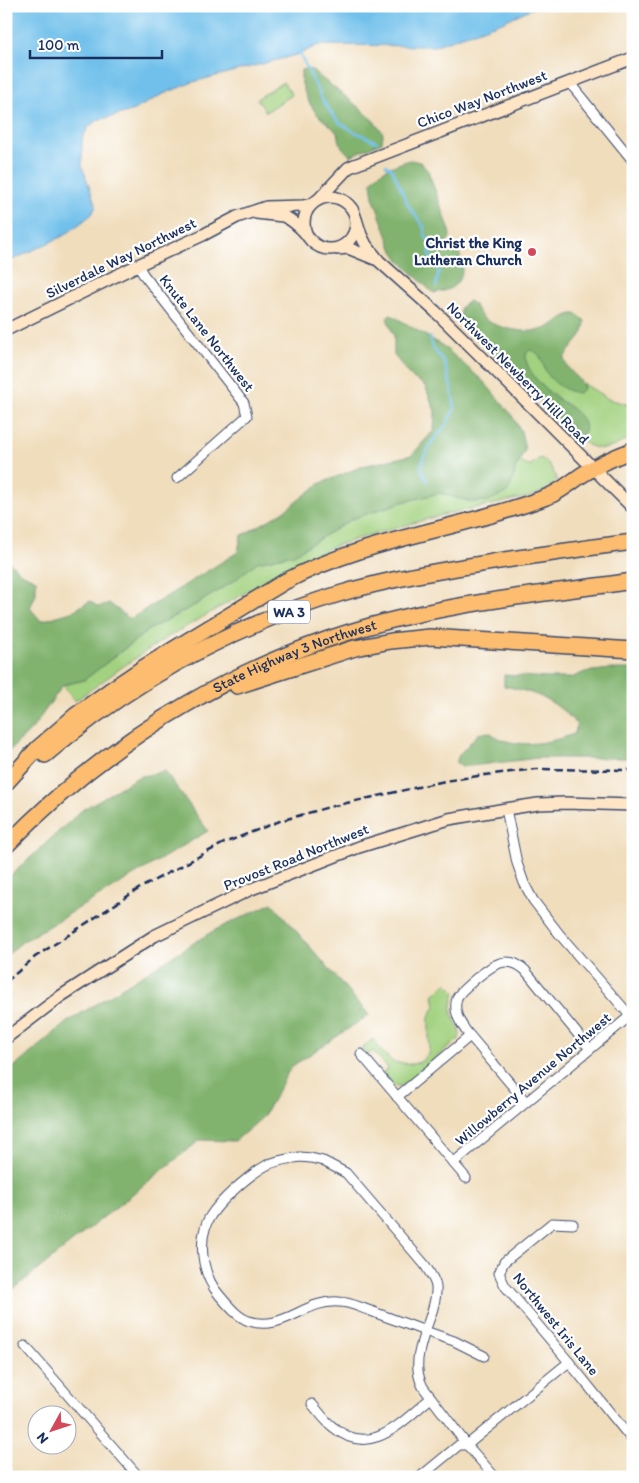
<svg xmlns="http://www.w3.org/2000/svg" width="639" height="1483" font-family="Itim,sans-serif">
	<style>
		.green { fill: #a2d17f; stroke: #5e806e }
		.forest { fill: #81b36e; stroke: #4e7166 }
		.water { fill: #70c0eb; stroke: #4678a4 }
		.lines { fill: none; stroke-linecap: round; stroke-linejoin: round }
		.stream { stroke: #70c0eb; stroke-width: 2.5 }
		.street-casing { stroke: #3b496c; stroke-width: 11 }
		.secondary-casing { stroke: #3b496c; stroke-width: 14 }
		.highway-casing { stroke: #3b496c; stroke-width: 18 }
		.street { stroke: #fff; stroke-width: 9 }
		.secondary { stroke: #fee5c5; stroke-width: 11 }
		.highway { stroke: #fcbd6f; stroke-width: 15 }
		.rail { stroke: #1b2f5e; stroke-width: 2.5; stroke-dasharray: 8 4; stroke-linecap: butt }
		.poi-dot { fill: #d1495b; stroke: #fff; stroke-width: 2 }
		.labels { text-anchor: middle; stroke-width: 4.5; stroke-linejoin: round; paint-order: stroke }
		.shield { fill: #fff; stroke: #5f6d8e; stroke-width: 1 }
		.shield-label { font-size: 14px; font-weight: bold; fill: #1b2f5e }
		.street-label { font-size: 15px; fill: #1b2f5e; stroke: #fff }
		.poi-label { font-size: 15px; font-weight: bold; fill: #1b2f5e; stroke: #fff; text-anchor: end }
	</style>
	<rect width="100%" height="100%" fill="#fff"/>
	<filter id="ink" filterUnits="userSpaceOnUse"><feTurbulence type="fractalNoise" baseFrequency=".02" numOctaves="2"/><feDisplacementMap in="SourceGraphic" scale="10" xChannelSelector="R" yChannelSelector="G"/><feConvolveMatrix kernelMatrix="1 2 1 2 8 2 1 2 1" color-interpolation-filters="sRGB"/></filter>
	<filter id="wash" filterUnits="userSpaceOnUse"><feTurbulence type="fractalNoise" baseFrequency=".0096" numOctaves="4" result="noise"/><feDisplacementMap in="SourceGraphic" scale="20" xChannelSelector="R" yChannelSelector="G"/><feGaussianBlur stdDeviation="1.12" result="paint"/><feColorMatrix in="noise" values="0 0 0 0 0 0 0 0 0 0 0 0 0 0 0 0 0 1.4 0 .05"/><feComposite in="paint" operator="in"/></filter>
	<g filter="url(#wash)">
		<rect width="100%" height="100%" fill="#f0ddbc"/>
		<!-- green -->
		<g class="green">
			<polygon points="283,82 292,95 266,112 257,99"/>
			<path d="M529 349C540 351 543 360 545 369L584 388 583 383 608 399 633 406V437C626 439 621 443 615 446 597 452 587 447 575 434L580 435C574 425 565 406 558 398 555 395 551 394 548 391 538 383 518 361 529 349Z"/>
			<path d="M540 458C550 461 552 470 557 479 550 490 540 493 528 497L442 515 363 537 332 547 301 561 166 638 128 663 75 701 63 685 84 680 150 629 197 604 235 580 257 562 294 554 352 519 402 502 440 493 471 502 513 480 515 469 520 461 526 465 530 466Z"/>
			<path d="M447 983 455 991C454 998 451 1005 452 1012 453 1022 463 1029 459 1039L405 1084C394 1090 389 1082 382 1074L388 1068 373 1051 367 1056 361 1049 373 1039 383 1053 393 1062 412 1064 420 1062 427 1056 429 1050V1017L435 1006 433 995Z"/>
		</g>
		<!-- forest -->
		<g class="forest">
			<path d="M305 69 312 70C326 83 378 118 383 134 383 136 382 141 382 142L350 156C348 153 344 150 342 147 339 143 340 137 337 133 332 125 323 121 317 114 307 102 300 86 301 70Z"/>
			<path d="M410 160 420 162 428 171 449 228 450 237 445 246 449 250H457C466 263 464 281 449 289 445 291 438 292 433 293L400 261 393 251 373 197 371 182C380 169 395 165 410 160Z"/>
			<path d="M469 301C476 304 477 312 483 318 494 327 518 332 532 331 538 331 545 329 551 326 558 322 566 313 575 314 579 315 582 318 585 321 585 337 571 346 564 358 568 375 580 374 584 388L579 393C569 393 555 384 549 376 541 367 544 351 529 350 518 361 539 383 548 392 561 403 589 413 584 433L580 435 575 434 470 332 460 314 461 307Z"/>
			<polygon points="390,314 443,346 484,382 511,414 521,431 525,450 515,469 513,480 508,492 488,501 471,502 440,493 402,502 352,519 294,554 257,562 235,580 197,604 150,629 84,680 63,685 32,729 6,754 6,559 21,573 36,580 36,594 30,608 41,621 71,612 90,601 98,607 109,603 130,619 238,552 241,536 283,512 319,484 363,466 412,455 434,430 435,411 425,386 410,376 394,355 394,336 387,318"/>
			<path d="M610 669H633V758H538L462 767 456 763 459 755 478 734 489 732C493 734 496 737 499 738 522 749 551 742 574 734L577 725C555 699 536 693 504 686V675L548 678H571L585 672Z"/>
			<polygon points="165,771 208,831 22,942 6,956 6,880 82,810 138,777"/>
			<polygon points="272,903 369,1015 291,1067 263,1117 235,1141 200,1140 6,1295 6,1074 67,1022 213,931"/>
		</g>
		<!-- water -->
		<g class="water">
			<polygon points="6,6 537,6 502,22 434,46 318,45 300,54 193,82 161,95 134,110 115,116 100,119 89,126 82,138 82,166 96,206 92,214 86,219 65,235 6,263"/>
			<path d="M633 1096V1135C623 1123 627 1108 633 1096Z"/>
		</g>
		<g class="lines">
			<!-- stream -->
			<g class="stream">
				<polyline points="300,54 323,101 334,117 340,123 355,132 377,142"/>
				<polyline points="386,165 392,169 408,205 424,227 425,235 430,243 430,257 437,266 439,271 436,286"/>
				<polyline points="427,481 421,469 423,458 431,443 446,425 455,408 451,387 444,362 433,348 430,337"/>
				<polyline points="631,674 633,686"/>
				<polyline points="633,709 631,717 633,721"/>
			</g>
		</g>
	</g>
	<g filter="url(#ink)">
		<g class="lines">
			<defs>
				<g id="street">
					<polyline points="569,82 633,161"/>
					<polyline points="138,265 143,274 244,403 247,416 177,478"/>
					<polyline points="506,809 517,863 524,883 533,900 560,935 633,1019"/>
					<polyline points="361,1054 466,1178"/>
					<polyline points="397,1097 470,1036"/>
					<path d="M526 1102 466 1031C459 1021 453 1011 457 998 460 991 468 986 473 981 489 968 505 952 525 970L590 1049"/>
					<path d="M300 1157 311 1158 323 1161 346 1173 425 1265C429 1272 435 1279 436 1287 437 1300 430 1318 425 1331 407 1324 389 1318 371 1311 361 1308 350 1302 339 1302 305 1299 284 1332 249 1321 237 1317 228 1305 220 1296 204 1278 198 1249 206 1225 212 1206 249 1175 267 1165 277 1160 289 1159 300 1157Z"/>
					<polyline points="453,1163 630,1016"/>
					<polyline points="573,1224 552,1223 504,1262 499,1273 505,1286 569,1362 633,1441"/>
					<polyline points="25,1346 139,1477"/>
					<path d="M484 1356 454 1341 425 1331C419 1350 413 1368 423 1387L467 1445 495 1477"/>
					<path d="M312 1404C319 1412 325 1421 333 1427 371 1459 401 1422 431 1398"/>
					<polyline points="420,1477 459,1445 467,1445 569,1362"/>
				</g>
				<g id="secondary">
					<circle cx="330" cy="223" r="26"/>
					<polyline points="318,200 348,168 352,166 633,58"/>
					<path d="M256 213 283 216C293 220 299 226 306 234"/>
					<polyline points="356,219 361,235 366,245 379,261 435,311 509,384 633,508"/>
					<polyline points="338,249 348,248 375,259"/>
					<polyline points="6,330 138,265 203,235 237,217 266,207 303,206 312,204"/>
					<polyline points="6,1038 61,996 154,936 249,890 359,847 449,819 506,809 538,804 565,803 633,805"/>
				</g>
				<g id="highway">
					<polyline points="237,686 355,648 391,641 430,637 633,650"/>
					<path d="M45 755C133 680 232 626 342 593 396 577 450 569 505 560 548 554 590 547 633 542"/>
					<path d="M6 783 37 749 76 715 109 691 143 668 284 582C367 538 463 529 549 496 563 490 572 481 585 473 599 464 617 456 633 450"/>
					<path id="s1" d="M6 846C113 735 253 652 405 617 479 600 557 592 633 581"/>
				</g>
			</defs>
			<!-- street casing -->
			<use href="#street" class="street-casing"/>
			<!-- secondary casing -->
			<use href="#secondary" class="secondary-casing"/>
			<!-- highway casing -->
			<use href="#highway" class="highway-casing"/>
			<!-- street -->
			<use href="#street" class="street"/>
			<!-- secondary -->
			<use href="#secondary" class="secondary"/>
			<!-- highway -->
			<use href="#highway" class="highway"/>
			<!-- rail -->
			<polyline class="rail" points="6,982 35,957 140,888 224,843 280,821 329,807 445,781 485,775 536,769 633,770"/>
		</g>
	</g>
	<!-- markers -->
	<circle class="poi-dot" cx="532" cy="252" r="5"/>
	<g class="labels">
		<!-- shield labels -->
		<rect class="shield" x="268" y="600.5" width="42" height="23" rx="4"/>
		<g class="shield-label">
			<text x="289" y="617">WA 3</text>
		</g>
		<!-- street labels -->
		<g class="street-label">
			<text transform="translate(482 99) rotate(-21)" y="5">Chico Way Northwest</text>
			<text transform="translate(121 258) rotate(-26)" y="5">Silverdale Way Northwest</text>
			<text transform="translate(207 333) rotate(52)" y="5">Knute Lane Northwest</text>
			<text transform="translate(518 373) rotate(45)" y="5">Northwest Newberry Hill Road</text>
			<text dy="5" stroke="none"><textPath href="#s1" startOffset="349">State Highway 3 Northwest</textPath></text>
			<text transform="translate(296 857) rotate(-22)" y="5">Provost Road Northwest</text>
			<text transform="translate(533 1079) rotate(-40)" y="5">Willowberry Avenue Northwest</text>
			<text transform="translate(556 1324) rotate(51)" y="5">Northwest Iris Lane</text>
		</g>
		<!-- poi labels -->
		<g class="poi-label">
			<text x="522" y="248">Christ the King<tspan x="522" dy="17">Lutheran Church</tspan></text>
		</g>
	</g>
	<!-- margin -->
	<rect width="639" height="1483" fill="none" stroke="#fff" stroke-width="25"/>
	<!-- north arrow -->
	<g transform="translate(52 1430) rotate(230)"><circle r="24" fill="#ffffff" stroke="#a4acbf"/>
	<path d="M0-4L9 19L0 12L-9 19Z" fill="#d1495b"/>
	<text y="-8" font-size="14" font-weight="bold" text-anchor="middle" fill="#1b2f5e">N</text>
	</g>
	<!-- scale -->
	<path d="M30 50v8h132v-8" fill="none" stroke="#1b2f5e" stroke-width="2.5"/>
	<text x="38" y="50" font-size="15" fill="#1b2f5e" stroke="#ffffff" stroke-width="4" paint-order="stroke">100 m</text>
</svg>
